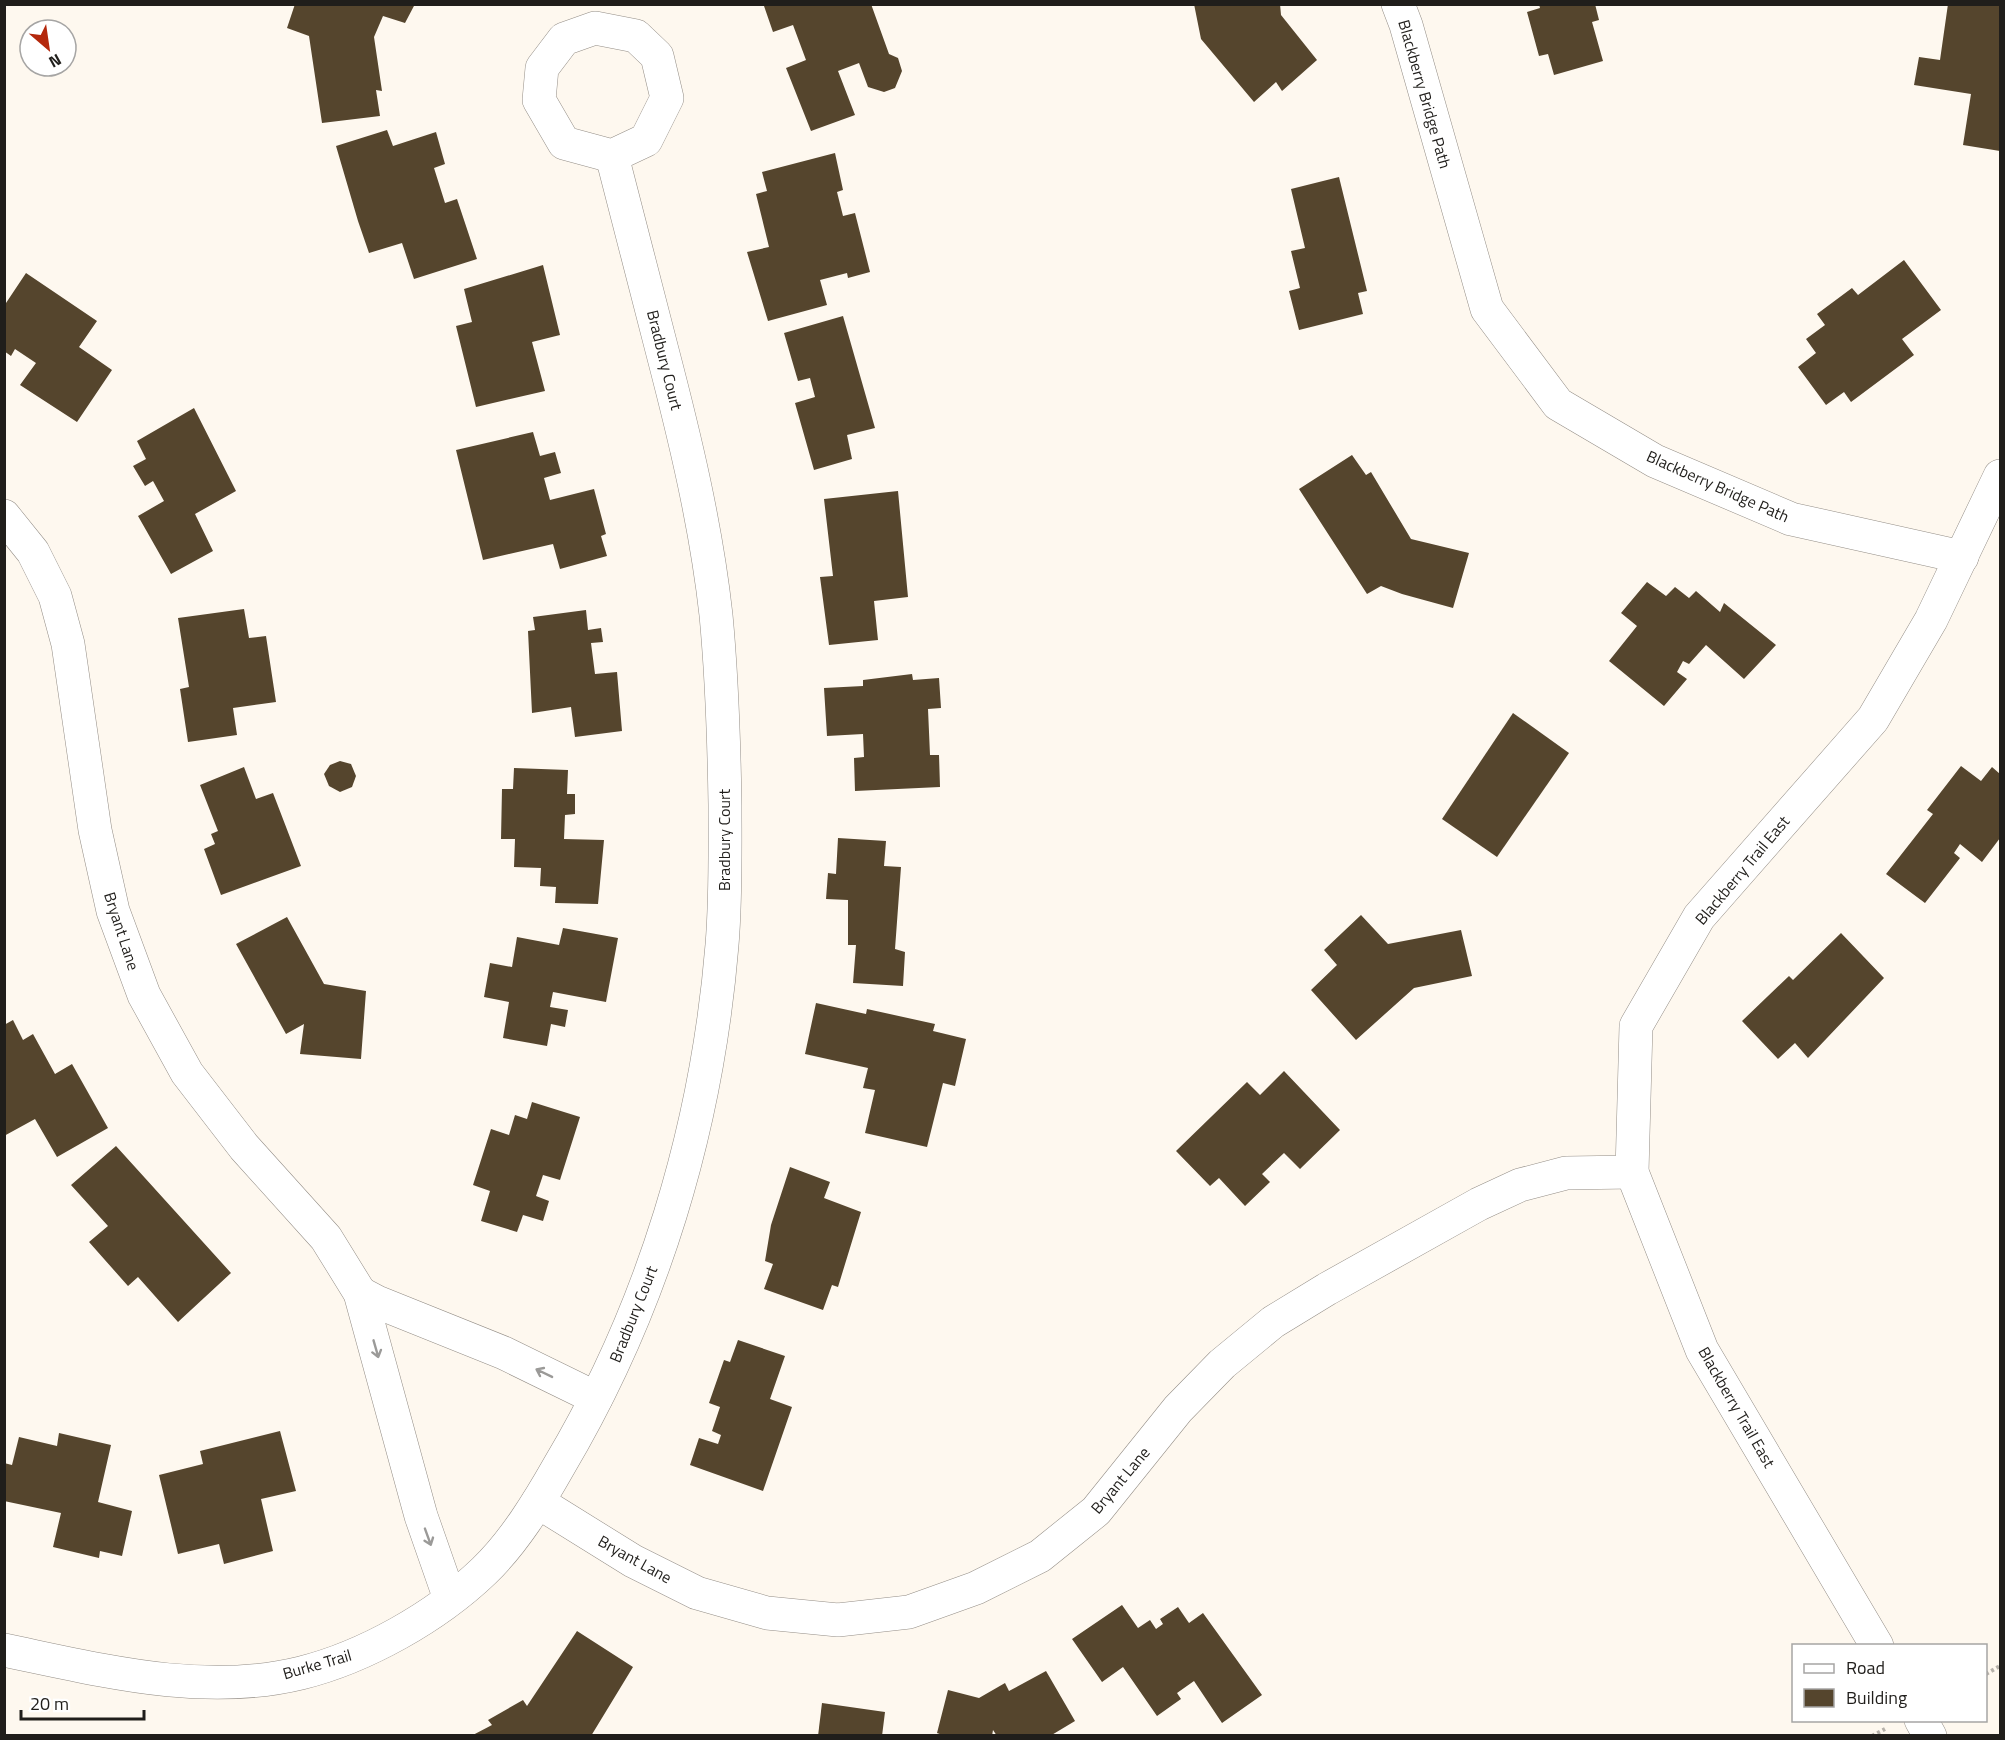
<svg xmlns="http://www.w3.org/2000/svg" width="2005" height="1740" font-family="'Titillium Web',sans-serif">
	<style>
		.building { fill: #55452d }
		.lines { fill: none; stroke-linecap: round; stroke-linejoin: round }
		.minor-casing { stroke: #948e87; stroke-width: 34 }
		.path { stroke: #b6b1aa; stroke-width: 4; stroke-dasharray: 3 3; stroke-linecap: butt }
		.minor { stroke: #fff; stroke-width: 33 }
		.oneway { stroke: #9b9a98 }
		.labels { text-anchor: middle; stroke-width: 6; stroke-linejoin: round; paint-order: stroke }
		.street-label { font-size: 16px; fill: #201e1b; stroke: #fff }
	</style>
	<rect width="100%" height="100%" fill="#fef8ef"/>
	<!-- building -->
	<g class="building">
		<polygon points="295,4 415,4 405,23 383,16 374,37 382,91 376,90 380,116 322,123 309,36 287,28"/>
		<polygon points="768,4 871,4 889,54 898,58 902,71 895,88 884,92 868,87 859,63 838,71 855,115 811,131 786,68 806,60 793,25 773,32 764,6"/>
		<polygon points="1194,4 1280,4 1281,15 1317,60 1282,91 1276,82 1254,102 1201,39"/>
		<polygon points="1539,4 1595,4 1599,20 1592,22 1603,61 1554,75 1548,54 1539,56 1527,12 1540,8"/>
		<polygon points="1948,4 2000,4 2000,151 1963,145 1971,94 1914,85 1919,57 1940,60"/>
		<polygon points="387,130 393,146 436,132 445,164 434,168 445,203 457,199 477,259 414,279 402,243 369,253 358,221 336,146"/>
		<polygon points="835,153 843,190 837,192 843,216 855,213 870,272 848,278 847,273 820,280 827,305 768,321 747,252 769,247 756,194 767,191 762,172"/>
		<polygon points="1339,177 1367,291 1358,293 1363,314 1299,330 1289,291 1300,288 1291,251 1305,248 1291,189"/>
		<polygon points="1904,260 1941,310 1902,339 1914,355 1851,402 1844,392 1826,405 1798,367 1816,353 1806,339 1825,325 1817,314 1852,288 1858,295"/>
		<polygon points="543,265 560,335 532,342 545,391 476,407 456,326 472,322 464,289"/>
		<polygon points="26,273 97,321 79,347 112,370 77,422 20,385 36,363 15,349 11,356 4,351 4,306"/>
		<polygon points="843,316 875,428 847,435 852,459 814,470 795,403 815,397 810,378 798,381 784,333"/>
		<polygon points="194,408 236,491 195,514 213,551 171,574 138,516 164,501 153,481 145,486 133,466 146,459 137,441"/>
		<polygon points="533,432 540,456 555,452 561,473 544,478 550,500 594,489 606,534 601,536 607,556 560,569 553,544 483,560 456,450"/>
		<polygon points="1352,455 1366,475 1371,472 1411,539 1469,553 1453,608 1402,594 1381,586 1367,594 1299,489"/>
		<polygon points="898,491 908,597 874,601 878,640 829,645 820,577 833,576 824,499"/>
		<polygon points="1647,582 1666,596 1675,587 1689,598 1696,591 1720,612 1724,603 1776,645 1744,679 1706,645 1689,664 1683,661 1677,672 1687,679 1664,706 1609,661 1637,626 1621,613"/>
		<polygon points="244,609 249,638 266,636 276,702 233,708 237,735 188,742 180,689 189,687 178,618"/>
		<polygon points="586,610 588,630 601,628 603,642 591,643 595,674 617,672 622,731 575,737 571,707 532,713 528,631 535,630 533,617"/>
		<polygon points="912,674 913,680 939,678 941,708 928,709 930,755 939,755 940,787 855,791 854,758 864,757 863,734 827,736 824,688 863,686 863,680"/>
		<polygon points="1513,713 1569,753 1497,857 1442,819"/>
		<polygon points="340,761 351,764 356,776 352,787 340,792 329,786 324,774 330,765"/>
		<polygon points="1961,766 1981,781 1992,767 2000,774 2000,838 1982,862 1960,844 1954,853 1960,858 1925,903 1886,874 1933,814 1927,810"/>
		<polygon points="244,767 256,799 273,793 301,866 221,895 204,849 215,844 211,834 218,831 200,785"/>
		<polygon points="514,768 568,770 567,794 575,794 575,814 565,815 564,839 604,840 598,904 555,903 556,887 540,886 541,868 514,867 515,839 501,839 502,789 513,789"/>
		<polygon points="838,838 886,841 884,866 901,867 895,949 905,952 903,986 853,983 856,945 848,945 848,900 826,899 828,873 836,874"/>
		<polygon points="1361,915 1388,944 1461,930 1472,976 1414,988 1356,1040 1311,990 1337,965 1324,950"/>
		<polygon points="287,917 324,984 366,991 361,1059 300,1054 304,1024 286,1034 236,944"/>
		<polygon points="563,928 618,938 606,1002 553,992 550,1007 568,1010 565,1027 551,1024 547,1046 503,1038 509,1002 484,997 490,963 512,967 517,937 559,945"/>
		<polygon points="1841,933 1884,978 1808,1058 1795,1043 1778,1059 1742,1021 1789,976 1793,980"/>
		<polygon points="816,1003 866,1014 867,1009 935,1024 933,1031 966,1039 955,1086 943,1083 927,1147 865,1133 875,1090 863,1088 868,1068 805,1054"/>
		<polygon points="13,1020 23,1040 33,1034 55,1074 72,1064 108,1128 57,1157 35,1119 4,1136 4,1025"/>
		<polygon points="1284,1071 1340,1130 1300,1169 1284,1153 1262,1174 1270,1182 1245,1206 1219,1178 1210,1186 1176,1151 1247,1082 1260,1095"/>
		<polygon points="532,1102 580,1117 560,1180 543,1175 536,1196 549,1201 543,1221 523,1215 517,1232 481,1221 490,1191 473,1185 491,1129 509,1135 515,1115 527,1119"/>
		<polygon points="116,1146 231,1273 178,1322 138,1277 128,1286 89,1242 108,1226 71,1185"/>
		<polygon points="790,1167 830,1182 824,1198 861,1212 838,1287 832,1285 823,1310 764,1289 773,1264 765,1261 771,1225"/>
		<polygon points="738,1340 785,1356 770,1399 792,1407 763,1491 690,1465 699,1438 718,1444 721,1435 712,1431 720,1407 709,1403 724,1360 730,1362"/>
		<polygon points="280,1431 296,1491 261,1499 273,1551 224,1564 219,1544 178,1554 159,1475 203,1464 200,1451"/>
		<polygon points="59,1433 111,1445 98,1502 132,1511 122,1556 100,1551 99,1558 53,1547 61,1513 4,1501 4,1463 12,1465 19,1437 57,1446"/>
		<polygon points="1122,1605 1138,1628 1150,1620 1156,1629 1163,1624 1160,1619 1178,1607 1189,1623 1203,1613 1262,1695 1222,1723 1194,1681 1177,1693 1181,1699 1157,1716 1123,1667 1102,1682 1072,1639"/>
		<polygon points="577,1631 633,1667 591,1736 471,1736 492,1725 488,1720 523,1700 527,1706"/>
		<polygon points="1046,1671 1075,1721 1050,1736 997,1736 993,1730 992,1736 945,1736 937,1733 948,1690 979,1698 1005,1683 1009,1691"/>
		<polygon points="822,1703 885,1712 882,1736 818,1736"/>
	</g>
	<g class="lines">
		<defs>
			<g id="minor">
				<polyline points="1398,4 1406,25 1487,309 1558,404 1655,461 1791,519 1962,557"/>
				<polygon points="595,28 636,36 657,56 667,98 646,140 612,156 564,143 539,100 542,68 564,39"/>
				<polyline points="4,516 33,552 55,596 68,644 95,830 113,911 144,995 187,1073 244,1147 326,1238 360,1293 421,1516 450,1599"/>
				<polyline points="360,1293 377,1302 504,1353 596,1398"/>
				<polyline points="538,1502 633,1561 697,1593 767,1613 838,1620 909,1612 976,1588 1040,1556 1096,1511 1178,1409 1222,1364 1273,1322 1327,1289 1479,1204 1520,1185 1566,1173 1632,1172"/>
				<polyline points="1877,1646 1702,1350 1632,1172 1636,1026 1699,917 1873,719 1931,620 2000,476"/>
				<path d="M4 1650C101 1670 203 1697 301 1673 365 1657 436 1617 484 1571 514 1542 538 1503 559 1466 653 1308 707 1128 722 945 726 898 725 851 725 805 724 741 722 678 716 615 706 525 685 438 662 350 645 285 629 221 612 156"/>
				<polyline points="1921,1720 1930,1736"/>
			</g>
		</defs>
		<!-- minor casing -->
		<use href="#minor" class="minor-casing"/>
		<!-- path -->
		<g class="path">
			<polyline points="1986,1674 2000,1666"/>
			<polyline points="1872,1736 1885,1729"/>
		</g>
		<!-- minor -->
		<use href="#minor" class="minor"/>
	</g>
	<!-- one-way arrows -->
	<defs><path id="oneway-shaft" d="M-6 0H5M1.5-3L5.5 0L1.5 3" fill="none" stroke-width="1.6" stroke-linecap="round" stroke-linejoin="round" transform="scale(1.5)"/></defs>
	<g class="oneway">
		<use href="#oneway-shaft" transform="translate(376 1349) rotate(74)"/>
		<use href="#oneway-shaft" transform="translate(544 1373) rotate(-154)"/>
		<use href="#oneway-shaft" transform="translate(428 1537) rotate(70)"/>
	</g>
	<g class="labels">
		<!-- street labels -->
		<g class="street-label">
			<text transform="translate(1425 94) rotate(74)" y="6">Blackberry Bridge Path</text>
			<text transform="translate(665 360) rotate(76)" y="6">Bradbury Court</text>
			<text transform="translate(1718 486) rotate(24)" y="6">Blackberry Bridge Path</text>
			<text transform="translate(724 840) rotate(-90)" y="6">Bradbury Court</text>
			<text transform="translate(1742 870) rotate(-50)" y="6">Blackberry Trail East</text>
			<text transform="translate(122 931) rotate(72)" y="6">Bryant Lane</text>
			<text transform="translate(633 1314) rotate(-68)" y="6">Bradbury Court</text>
			<text transform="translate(1737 1407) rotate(60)" y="6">Blackberry Trail East</text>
			<text transform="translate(1120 1480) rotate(-50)" y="6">Bryant Lane</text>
			<text transform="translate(635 1559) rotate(29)" y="6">Bryant Lane</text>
			<text transform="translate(317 1664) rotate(-16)" y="6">Burke Trail</text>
		</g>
	</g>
	<!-- border -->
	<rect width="2005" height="1740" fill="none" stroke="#201e1b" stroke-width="12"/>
	<!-- legend -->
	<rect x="1792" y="1644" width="195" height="78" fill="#ffffff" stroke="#a6a5a4" stroke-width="1.5"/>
	<rect x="1804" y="1664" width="30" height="9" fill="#ffffff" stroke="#a6a5a4" stroke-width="1.5"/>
	<text x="1846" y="1674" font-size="18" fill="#201e1b">Road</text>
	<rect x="1804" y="1689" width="30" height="18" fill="#55452d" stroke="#a6a5a4" stroke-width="1.5"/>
	<text x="1846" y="1704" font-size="18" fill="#201e1b">Building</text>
	<!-- north arrow -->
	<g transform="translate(48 48) rotate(151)"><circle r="28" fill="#ffffff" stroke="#a6a5a4" stroke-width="1.5"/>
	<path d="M0-4.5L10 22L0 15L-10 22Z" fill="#b4280c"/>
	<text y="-9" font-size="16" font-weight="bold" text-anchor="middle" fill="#201e1b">N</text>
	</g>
	<!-- scale -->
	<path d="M21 1710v9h123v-9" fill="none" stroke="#201e1b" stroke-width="3"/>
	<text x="30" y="1710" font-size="18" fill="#201e1b" stroke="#ffffff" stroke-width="4.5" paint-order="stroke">20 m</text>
</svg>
